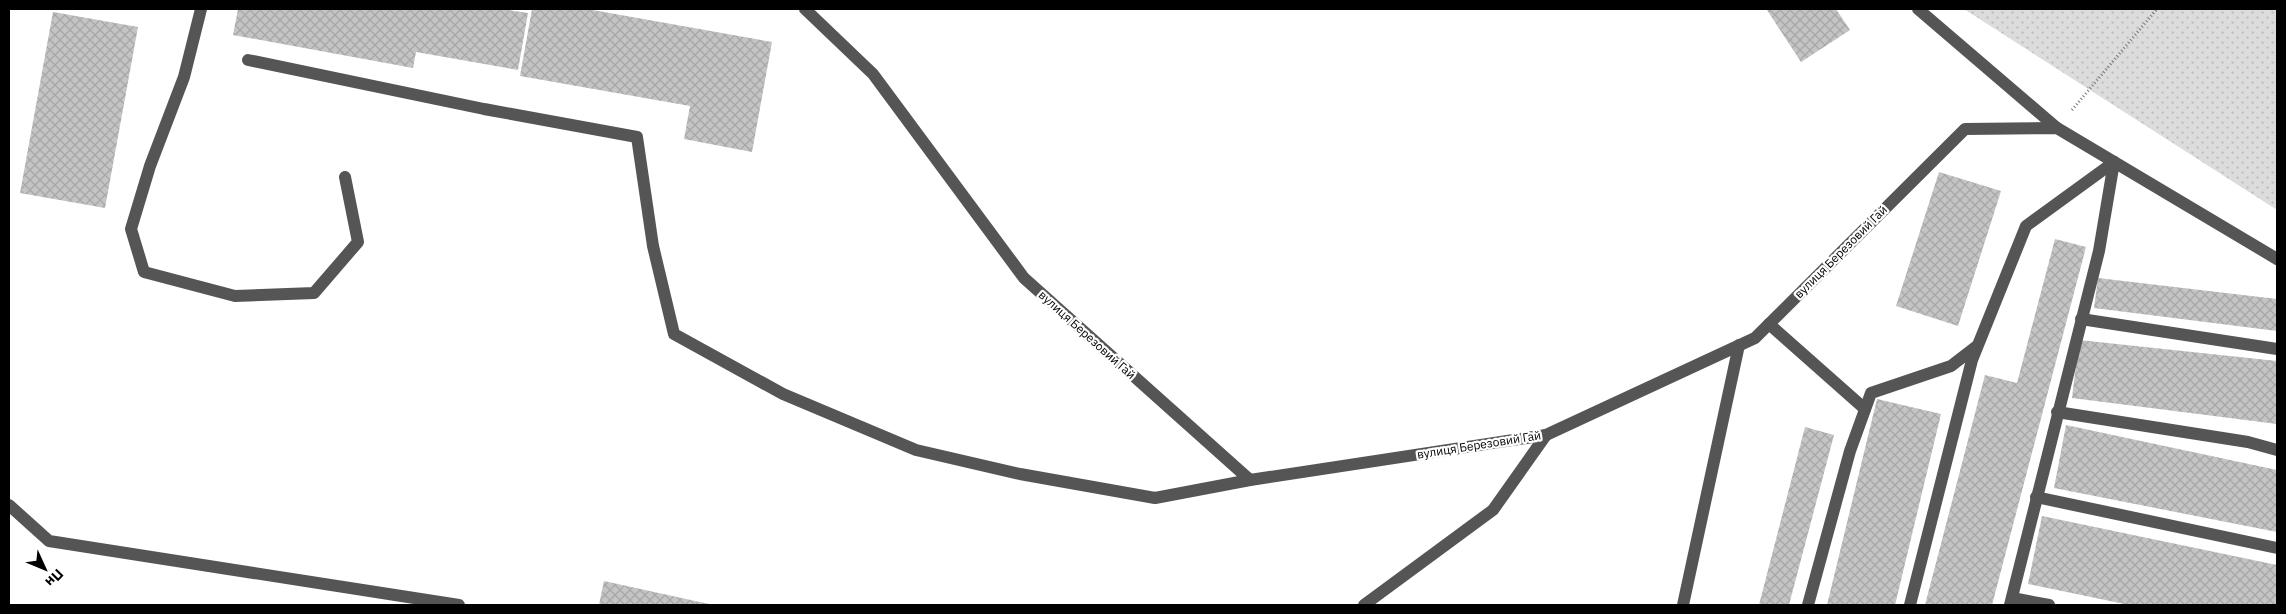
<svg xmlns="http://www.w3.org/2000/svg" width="2286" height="614" font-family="'IBM Plex Sans',sans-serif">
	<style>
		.grass { fill: url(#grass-dots) }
		.building { fill: url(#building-cross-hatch) }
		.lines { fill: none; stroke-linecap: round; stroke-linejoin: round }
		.path { stroke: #777; stroke-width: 3; stroke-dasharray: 1 2.5; stroke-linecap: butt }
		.minor { stroke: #555; stroke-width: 12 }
		.labels { text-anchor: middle; stroke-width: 4.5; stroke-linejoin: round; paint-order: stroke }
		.street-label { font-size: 12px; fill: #000; stroke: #fff }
	</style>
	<defs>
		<pattern id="grass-dots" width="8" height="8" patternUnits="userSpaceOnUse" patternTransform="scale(1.25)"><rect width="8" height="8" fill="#dcdcdc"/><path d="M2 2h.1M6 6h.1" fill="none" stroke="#bbb" stroke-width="1.8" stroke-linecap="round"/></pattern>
		<pattern id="building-cross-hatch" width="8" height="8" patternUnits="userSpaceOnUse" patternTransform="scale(1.25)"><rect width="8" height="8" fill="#c4c4c4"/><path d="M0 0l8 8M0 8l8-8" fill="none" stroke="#a7a7a7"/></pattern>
	</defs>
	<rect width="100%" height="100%" fill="#fff"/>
	<!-- grass -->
	<polygon class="grass" points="1964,9 2277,9 2277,210"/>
	<!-- building -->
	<g class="building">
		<polygon points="238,9 502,9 528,13 518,70 416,52 413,68 233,35"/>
		<polygon points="532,9 587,9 772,42 752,152 684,139 690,106 520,76"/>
		<polygon points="1769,9 1836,9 1850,30 1801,62 1767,10"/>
		<polygon points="53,12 138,27 105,208 20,193"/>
		<polygon points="1939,172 2001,191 1958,326 1896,306"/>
		<polygon points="2055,239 2086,247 1992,605 1925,605 1985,375 2017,383"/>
		<polygon points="2098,278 2277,299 2277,331 2094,308"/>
		<polygon points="2079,340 2277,361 2277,424 2072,398"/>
		<polygon points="1877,399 1941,414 1895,605 1827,605"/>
		<polygon points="2066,425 2277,470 2277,532 2054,488"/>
		<polygon points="1805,427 1834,435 1789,605 1759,605"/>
		<polygon points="2042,516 2277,565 2277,605 2129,605 2028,584"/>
		<polygon points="604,581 709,604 709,605 599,605"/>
	</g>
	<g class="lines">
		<!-- path -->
		<polyline class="path" points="2072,110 2157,9"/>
		<!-- minor -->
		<g class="minor">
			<polyline points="201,9 184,77 150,166 131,229 144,272 235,296 314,293 358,242 345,177"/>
			<polyline points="805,9 873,74 1024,278 1250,480 1546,435 1755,338 1965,129 2057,128 2277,259"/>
			<polyline points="1918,9 2057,128"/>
			<polyline points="248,60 484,109 637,137 653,246 674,334 783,394 916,450 1020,474 1155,498 1250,480"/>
			<polyline points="2081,319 2277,349"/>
			<polyline points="1769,324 1865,409"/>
			<polyline points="2057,412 2248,442 2277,450"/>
			<polyline points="2036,497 2277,548"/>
			<polyline points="9,505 49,541 459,605"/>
			<polyline points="2012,598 2049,605"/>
			<polyline points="1364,605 1493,510 1546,435"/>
			<polyline points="1683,605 1739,345"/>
			<polyline points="1808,605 1850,451 1871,393 1951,366 1977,346"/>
			<polyline points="1910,605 1972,360 2026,226 2114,162"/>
			<polyline points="2010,605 2099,251 2114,162"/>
		</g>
	</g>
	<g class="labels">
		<!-- street labels -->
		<g class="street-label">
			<text transform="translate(1841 252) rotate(-45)" y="4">вулиця Березовий Гай</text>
			<text transform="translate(1087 335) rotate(42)" y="4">вулиця Березовий Гай</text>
			<text transform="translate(1479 445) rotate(-9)" y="4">вулиця Березовий Гай</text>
		</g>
	</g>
	<!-- border -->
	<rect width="2286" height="614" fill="none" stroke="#000000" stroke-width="20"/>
	<!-- north arrow -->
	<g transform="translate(45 569) rotate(134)" stroke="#ffffff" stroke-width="4" paint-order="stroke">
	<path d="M0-4L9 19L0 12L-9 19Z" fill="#000000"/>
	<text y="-8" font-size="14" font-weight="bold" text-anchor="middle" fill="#000000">Пн</text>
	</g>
</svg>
